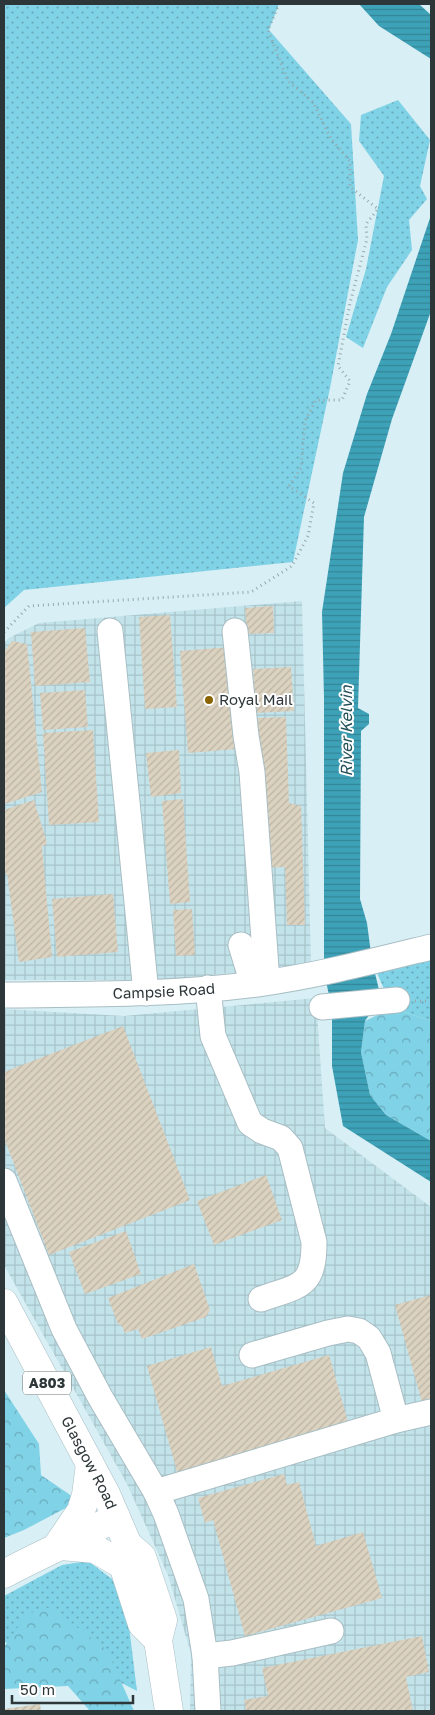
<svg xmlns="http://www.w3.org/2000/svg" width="435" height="1715" font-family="'Golos Text',sans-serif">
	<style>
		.industrial { fill: url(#industrial-grid) }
		.grass { fill: url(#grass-dots) }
		.forest { fill: url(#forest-crowns) }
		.water { fill: url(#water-rules) }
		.building { fill: url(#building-hatch) }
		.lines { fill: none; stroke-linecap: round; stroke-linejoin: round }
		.minor-casing { stroke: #a8bec4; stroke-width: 27 }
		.major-casing { stroke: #a8bec4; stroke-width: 29 }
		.path { stroke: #96a8ac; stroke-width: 3; stroke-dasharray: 1 4; stroke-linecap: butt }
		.minor { stroke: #fff; stroke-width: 25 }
		.major { stroke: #fff; stroke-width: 28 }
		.poi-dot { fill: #8b6404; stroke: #fff; stroke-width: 2 }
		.labels { text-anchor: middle; stroke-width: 4; stroke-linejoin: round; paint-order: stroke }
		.shield { fill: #fff; stroke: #6c7274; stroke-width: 1 }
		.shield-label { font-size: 14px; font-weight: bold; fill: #2d3638 }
		.poi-label { font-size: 15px; fill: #2d3638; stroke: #fff; text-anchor: start }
		.street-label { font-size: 15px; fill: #2d3638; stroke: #fff }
		.water-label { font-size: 16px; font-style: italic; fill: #24505a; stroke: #fff }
	</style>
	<defs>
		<pattern id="industrial-grid" width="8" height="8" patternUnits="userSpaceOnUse" patternTransform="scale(1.25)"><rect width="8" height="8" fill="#c3e3eb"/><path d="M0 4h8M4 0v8" fill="none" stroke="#a8c3ca"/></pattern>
		<pattern id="grass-dots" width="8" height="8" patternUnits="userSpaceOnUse" patternTransform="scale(1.25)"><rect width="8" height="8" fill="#80d2e6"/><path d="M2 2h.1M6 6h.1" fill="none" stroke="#69abbb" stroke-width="1.8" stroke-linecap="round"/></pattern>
		<pattern id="forest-crowns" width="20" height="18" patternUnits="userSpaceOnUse" patternTransform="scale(1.25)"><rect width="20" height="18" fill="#80d2e6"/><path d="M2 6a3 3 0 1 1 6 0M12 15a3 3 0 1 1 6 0" fill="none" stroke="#69abbb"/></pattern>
		<pattern id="water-rules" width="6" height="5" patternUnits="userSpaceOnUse" patternTransform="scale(1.25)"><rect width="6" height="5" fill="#3da2b8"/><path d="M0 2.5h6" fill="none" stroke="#348597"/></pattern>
		<pattern id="building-hatch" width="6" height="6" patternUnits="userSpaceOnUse" patternTransform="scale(1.25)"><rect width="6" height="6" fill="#dbd2c0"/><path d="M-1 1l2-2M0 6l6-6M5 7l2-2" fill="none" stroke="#bcb5a6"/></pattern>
	</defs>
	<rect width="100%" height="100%" fill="#d8eff5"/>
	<!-- industrial -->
	<g class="industrial">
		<polygon points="302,601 311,965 159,980 4,980 4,643 9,638 39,623"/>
		<polygon points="316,998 325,1128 431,1207 431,1711 190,1711 191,1654 168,1575 127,1484 4,1265 4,1009 124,1016"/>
	</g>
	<!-- grass -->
	<g class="grass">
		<polygon points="4,4 279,4 269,30 351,124 358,240 330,388 293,562 24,590 4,608"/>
		<polygon points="398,100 430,140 420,186 427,199 409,220 412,250 387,287 363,348 346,337 366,269 384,176 359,141 361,115"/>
		<polygon points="431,957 431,1021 392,1008 372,961 409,966"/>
		<polygon points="88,1561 112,1579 127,1610 137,1691 75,1659 4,1642 4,1596 62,1565"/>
	</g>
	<!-- forest -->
	<g class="forest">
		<polygon points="392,1008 431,1021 431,1141 386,1115 370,1095 361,1052 365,1021"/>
		<polygon points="4,1390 39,1444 41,1475 79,1501 24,1530 4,1538"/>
		<polygon points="51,1607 107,1650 134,1711 90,1711 68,1686 4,1689 4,1647 27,1614"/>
	</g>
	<!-- water -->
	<g class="water">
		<polygon points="359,4 419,4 431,15 431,59 379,26"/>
		<polygon points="431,215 431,311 392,419 364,517 358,708 369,714 369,724 361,731 360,899 367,923 372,961 380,994 376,1005 365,1021 361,1052 370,1095 386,1115 431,1141 431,1182 343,1126 332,1066 332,1009 324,972 324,698 322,612 343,473 367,394 391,334"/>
	</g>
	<!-- building -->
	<g class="building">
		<polygon points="273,606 274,633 247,634 245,608"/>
		<polygon points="170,615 177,707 145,709 139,617"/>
		<polygon points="85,628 90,682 35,686 31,632"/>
		<polygon points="12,641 27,644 42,792 5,804 4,652"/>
		<polygon points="230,647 237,749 188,753 180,651"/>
		<polygon points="291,667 294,711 256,713 253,669"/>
		<polygon points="85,690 88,727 43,730 40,693"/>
		<polygon points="286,717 289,803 301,806 305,925 287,925 285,867 261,868 256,718"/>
		<polygon points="93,730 99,822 49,825 43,733"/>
		<polygon points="179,750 181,793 151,797 146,753"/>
		<polygon points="183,799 190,902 170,904 162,801"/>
		<polygon points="34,800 47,843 42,847 52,957 19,962 7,874 4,874 4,810"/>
		<polygon points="113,894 118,952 57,957 52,899"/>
		<polygon points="192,909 195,955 176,956 173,910"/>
		<polygon points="123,1026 190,1200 49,1255 4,1138 4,1072"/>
		<polygon points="266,1175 282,1220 214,1245 197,1201"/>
		<polygon points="126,1231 141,1274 85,1294 69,1252"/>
		<polygon points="194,1264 210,1310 206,1317 142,1339 138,1329 125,1333 121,1325 118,1324 108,1298"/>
		<polygon points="431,1295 431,1404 423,1406 395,1305"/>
		<polygon points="211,1347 222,1386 329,1355 349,1425 178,1475 147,1366"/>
		<polygon points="284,1474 287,1485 299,1482 316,1546 363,1532 382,1598 245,1636 213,1520 205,1523 198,1498"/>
		<polygon points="422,1636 429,1672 406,1677 413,1711 246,1711 244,1700 268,1696 262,1668"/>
		<polygon points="40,1704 41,1711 4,1711 4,1709"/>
	</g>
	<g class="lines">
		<defs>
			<g id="minor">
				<polyline points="110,631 146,993"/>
				<polyline points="235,631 246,736 252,772 267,982"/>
				<polyline points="241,945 253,984"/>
				<path d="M208 988 213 1036 250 1123 262 1131 281 1138 290 1148 314 1242C314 1288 300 1285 261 1299"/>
				<path id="s1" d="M4 995C88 994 173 995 257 984 316 976 374 961 431 947"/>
				<polyline points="322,1007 397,1000"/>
				<polyline points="4,1181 64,1329 100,1397 156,1492 166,1514 196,1599 205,1656 232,1653 331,1631"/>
				<polyline points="396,1420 431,1412"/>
				<polyline points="156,1492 396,1420 378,1353 369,1338 359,1331 348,1329 328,1333 252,1355"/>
				<polyline points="205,1656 208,1711"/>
			</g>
			<g id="major">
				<path id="s2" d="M4 1303 106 1494 128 1545 142 1557 163 1620 158 1640 169 1711"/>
				<polyline points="128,1545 123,1565 142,1624 158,1640"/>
				<polyline points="57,1546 81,1511 86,1495 90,1464"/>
				<polyline points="61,1546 95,1549 123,1565"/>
				<path d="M4 1574C41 1554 80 1538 116 1517"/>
			</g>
		</defs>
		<!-- minor casing -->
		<use href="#minor" class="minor-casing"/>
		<!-- major casing -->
		<use href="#major" class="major-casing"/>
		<!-- path -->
		<g class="path">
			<polyline points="4,632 29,606 251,592 292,566 308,536 314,503 289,486 301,468 305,421 316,400 342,400 350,381 338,366 350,303 367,239 366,224 378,209 350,187 350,161 331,139 313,102 288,81 268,30 279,4"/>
			<polyline points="415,1001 431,1001"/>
		</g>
		<!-- minor -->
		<use href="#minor" class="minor"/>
		<!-- major -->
		<use href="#major" class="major"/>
	</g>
	<!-- markers -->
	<circle class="poi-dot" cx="209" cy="700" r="5"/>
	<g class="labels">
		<!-- shield labels -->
		<rect class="shield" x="23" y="1371.5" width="48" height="23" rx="4"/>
		<g class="shield-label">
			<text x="47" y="1388">A803</text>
		</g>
		<!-- poi labels -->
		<g class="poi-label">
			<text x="219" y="705">Royal Mail</text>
		</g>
		<!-- street labels -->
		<g class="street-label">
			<text dy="5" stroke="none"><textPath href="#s1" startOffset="160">Campsie Road</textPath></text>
			<text dy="5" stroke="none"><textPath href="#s2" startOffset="181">Glasgow Road</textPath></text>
		</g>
		<!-- water labels -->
		<g class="water-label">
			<text transform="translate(346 731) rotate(-90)" y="6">River Kelvin</text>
		</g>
	</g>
	<!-- border -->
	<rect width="435" height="1715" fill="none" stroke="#2d3638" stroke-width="10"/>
	<!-- scale -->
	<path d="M12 1695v8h121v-8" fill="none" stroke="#2d3638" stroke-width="2.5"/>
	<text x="20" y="1695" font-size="15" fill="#2d3638" stroke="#ffffff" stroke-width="4" paint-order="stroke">50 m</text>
</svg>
